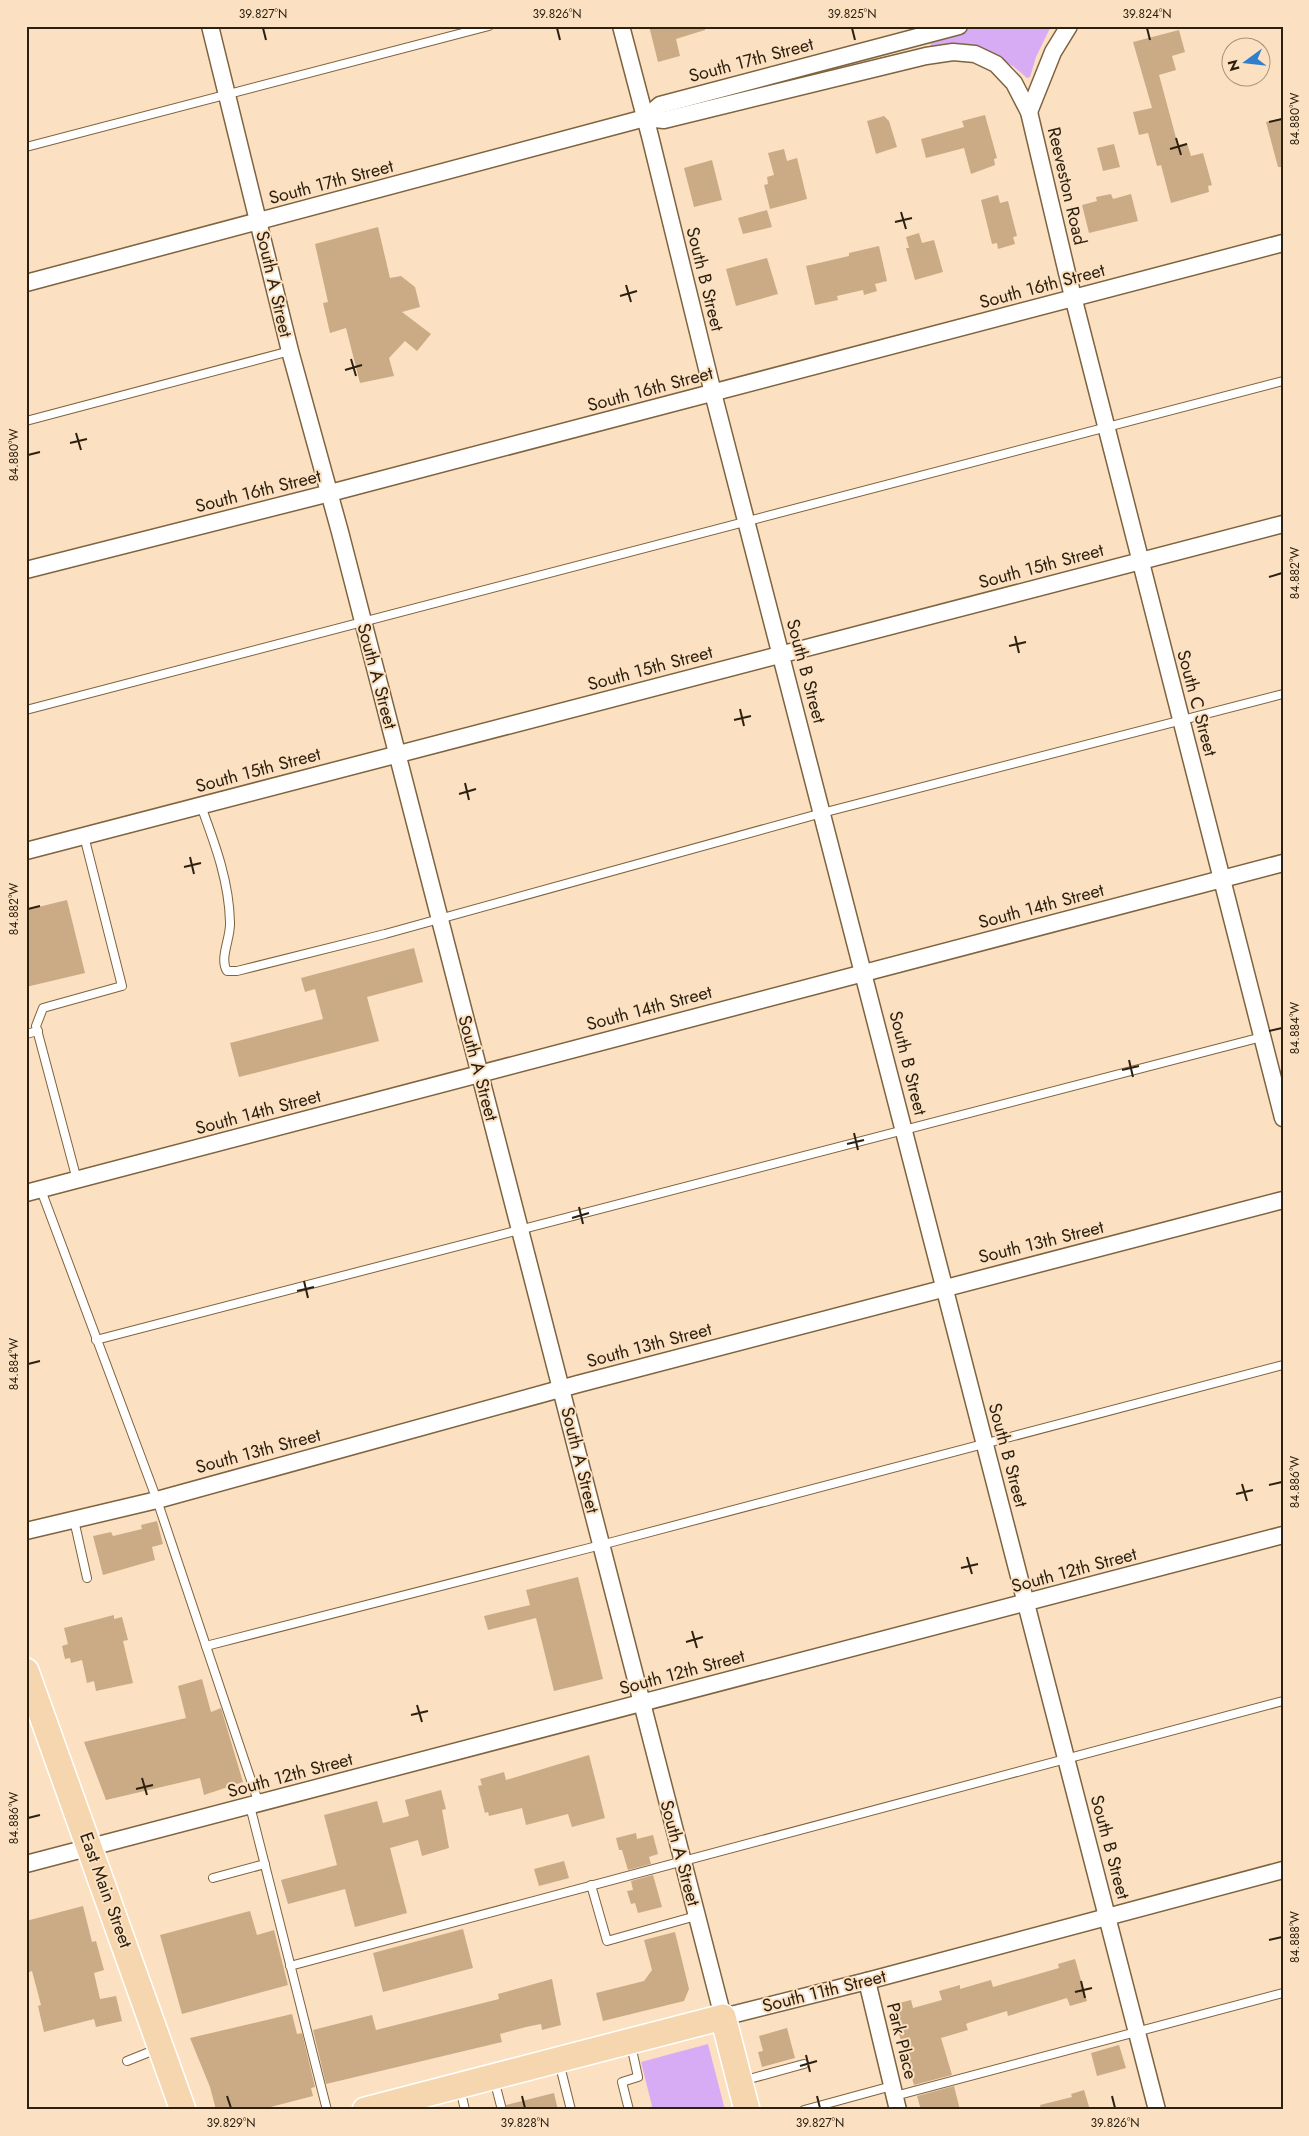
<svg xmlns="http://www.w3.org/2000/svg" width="1309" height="2136" font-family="Jost,sans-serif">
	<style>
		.green { fill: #d8abf5 }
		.building { fill: #cbab85 }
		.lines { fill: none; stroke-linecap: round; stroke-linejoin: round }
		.service-casing { stroke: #7f633f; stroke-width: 10 }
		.minor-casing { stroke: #7f633f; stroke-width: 19 }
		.primary-casing { stroke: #fff; stroke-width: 28 }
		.service { stroke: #fff; stroke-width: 8 }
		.minor { stroke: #fff; stroke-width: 16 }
		.primary { stroke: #f6d6ae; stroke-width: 25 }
		.ticks { fill: none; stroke: #2c2011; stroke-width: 2 }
		.labels { text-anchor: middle; stroke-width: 4; stroke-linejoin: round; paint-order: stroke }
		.street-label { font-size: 18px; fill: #2c2011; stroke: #fbe1c1 }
		.neatline { fill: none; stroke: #2c2011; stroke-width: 2 }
		.ticks-label { font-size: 12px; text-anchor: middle; fill: #2c2011 }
	</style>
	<rect width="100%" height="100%" fill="#fbe1c1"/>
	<!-- green -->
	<g class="green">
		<polygon points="979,26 1051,26 1036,57 1030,77 1027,78 1013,66 1002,61 931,46 930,41"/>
		<polygon points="708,2044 725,2110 653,2110 641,2062"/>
	</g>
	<!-- building -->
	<g class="building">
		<polygon points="649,26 705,26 705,30 676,39 680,56 658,62"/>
		<polygon points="1179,30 1185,52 1172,56 1176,70 1159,75 1178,145 1187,143 1191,156 1203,153 1212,185 1208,186 1209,192 1171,203 1161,165 1157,166 1148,133 1139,135 1133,112 1152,108 1133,42"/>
		<polygon points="985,115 997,158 994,159 995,165 971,174 964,148 926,158 921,139 964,127 962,121"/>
		<polygon points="884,116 889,121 897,147 876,154 867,121"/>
		<polygon points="1283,118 1283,167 1278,167 1266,122"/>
		<polygon points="1114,144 1120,167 1103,171 1097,148"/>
		<polygon points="784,149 787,161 797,158 807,199 770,209 764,185 768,184 767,177 774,175 768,153"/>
		<polygon points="712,160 722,200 694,207 684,168"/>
		<polygon points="1111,194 1113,199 1131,194 1138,221 1089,233 1082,205 1097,201 1096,197"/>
		<polygon points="998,195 1000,203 1008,201 1017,236 1013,237 1015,244 998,249 997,243 992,244 981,200"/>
		<polygon points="767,210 772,227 743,234 738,218"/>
		<polygon points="378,227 390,278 401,276 415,287 420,307 402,312 431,334 417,351 405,341 389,358 394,376 360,383 346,328 330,333 323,303 328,302 315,244"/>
		<polygon points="919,233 922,243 934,240 943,272 915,280 906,248 909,248 906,237"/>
		<polygon points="879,246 887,281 875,284 877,291 864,295 863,290 837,296 838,300 815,305 806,266 849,256 849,253"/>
		<polygon points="767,258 778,294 736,306 726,269"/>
		<polygon points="67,900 85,973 26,987 26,910"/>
		<polygon points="414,948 423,982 367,997 379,1041 239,1077 230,1043 323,1019 315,989 305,992 301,978"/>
		<polygon points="157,1521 163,1544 152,1547 155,1560 103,1575 93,1536 111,1532 113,1536 142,1529 141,1525"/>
		<polygon points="578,1577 603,1679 554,1691 536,1618 488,1630 484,1616 530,1605 526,1590"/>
		<polygon points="114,1615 114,1619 122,1617 128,1640 123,1641 133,1683 96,1691 94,1681 87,1683 82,1660 71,1663 70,1658 65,1659 62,1646 68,1644 64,1628"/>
		<polygon points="202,1679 211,1712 221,1708 243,1782 204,1795 200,1778 106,1800 84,1742 186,1718 178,1686"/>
		<polygon points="589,1755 605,1818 572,1827 568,1814 526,1825 522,1808 489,1816 488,1812 485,1813 478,1786 482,1785 480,1779 504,1772 506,1780"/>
		<polygon points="441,1790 446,1809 442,1810 449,1848 422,1856 418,1840 390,1848 407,1913 355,1927 345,1889 288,1904 281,1880 337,1865 324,1815 377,1801 383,1823 409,1816 405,1800"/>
		<polygon points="636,1833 637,1839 653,1835 658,1854 649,1857 651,1864 628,1870 622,1850 619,1850 616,1838"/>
		<polygon points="564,1861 569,1878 539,1886 534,1869"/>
		<polygon points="653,1875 662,1907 638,1913 635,1903 631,1904 627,1891 633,1890 631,1881"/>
		<polygon points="83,1906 92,1942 96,1941 104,1970 94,1973 100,1999 116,1996 122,2021 96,2027 94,2019 44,2032 38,2006 41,2005 32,1971 26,1973 26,1921"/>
		<polygon points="250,1911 257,1935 274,1930 288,1985 182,2014 160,1935"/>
		<polygon points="463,1929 473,1968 383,1992 373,1953"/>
		<polygon points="675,1932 689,1989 684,2001 603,2021 596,1993 644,1981 652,1970 644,1940"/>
		<polygon points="1075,1959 1087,2001 1070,2006 1067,1998 1008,2016 1007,2011 968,2023 966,2024 968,2030 941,2038 952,2075 914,2085 897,2027 901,2025 895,2004 911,2000 913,2008 942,2000 939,1991 960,1985 960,1989 991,1980 993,1987 1059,1968 1058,1964"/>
		<polygon points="552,1979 561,2025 542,2030 541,2024 526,2027 500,2034 502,2042 326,2084 313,2030 372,2015 376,2030 499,1999 498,1994"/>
		<polygon points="292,2014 297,2034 302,2033 315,2087 311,2088 313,2096 259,2110 216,2110 210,2087 190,2038"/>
		<polygon points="787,2028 795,2058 762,2067 758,2052 763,2051 759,2036"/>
		<polygon points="1119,2045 1126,2068 1097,2076 1091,2053"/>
		<polygon points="954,2086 960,2110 921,2110 917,2096"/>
		<polygon points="1084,2090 1090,2110 1041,2110 1040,2105 1072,2097 1071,2094"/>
		<polygon points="554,2093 558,2110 508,2110 506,2105"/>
	</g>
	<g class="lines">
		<defs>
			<g id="service">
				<polyline points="26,147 489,26"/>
				<polyline points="26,421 290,351"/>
				<polyline points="26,710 1283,381"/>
				<path d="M201 806C215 844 229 881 230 922 231 938 219 958 227 971H237L385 934 822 813 1283 694"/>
				<polyline points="26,1034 38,1031"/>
				<polyline points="77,1180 36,1026 43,1008 122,986 84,836"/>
				<polyline points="41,1190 157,1500 259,1804"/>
				<polyline points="96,1340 1262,1037"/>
				<polyline points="74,1520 87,1578"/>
				<polyline points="206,1646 601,1545 1283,1365"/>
				<polyline points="250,1806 327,2110"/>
				<polyline points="213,1878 265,1864"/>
				<polyline points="591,1885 607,1941 696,1916"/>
				<polyline points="290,1966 1283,1701"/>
				<polyline points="127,2061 157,2049"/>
				<polyline points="559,2062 571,2110"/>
				<polyline points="494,2079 502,2110"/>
				<polyline points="742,2081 804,2064"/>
				<polyline points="460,2088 465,2110"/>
				<polyline points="895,2096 1283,1993"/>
				<polyline points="629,2110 622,2082 638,2077 631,2045"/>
				<polyline points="804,2110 892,2086"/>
			</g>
			<g id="minor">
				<polyline points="210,26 290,351 340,532 723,2017 867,1981 1283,1870"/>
				<polyline points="621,26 650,136 713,393 1157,2110"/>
				<polyline points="1029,112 1053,52 1069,26"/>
				<polyline points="645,118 660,105 959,26"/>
				<polyline points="26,283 645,118 664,120 926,56 953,52 975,54 996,64 1014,83 1029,112 1067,273 1283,1118"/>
				<polyline points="26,570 330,493 1283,243"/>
				<polyline points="26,851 1283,524"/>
				<polyline points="26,1193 1283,863"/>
				<polyline points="26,1531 157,1500 578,1384 1283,1200"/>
				<polyline points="26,1864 1283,1535"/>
				<polyline points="867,1981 898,2110"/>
			</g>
			<g id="primary">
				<polyline points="26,1671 183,2110"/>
				<polyline points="365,2110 723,2017 747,2110"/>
			</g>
		</defs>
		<!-- service casing -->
		<use href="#service" class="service-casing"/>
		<!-- minor casing -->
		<use href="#minor" class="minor-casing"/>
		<!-- primary casing -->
		<use href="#primary" class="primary-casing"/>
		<!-- service -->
		<use href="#service" class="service"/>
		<!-- minor -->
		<use href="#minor" class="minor"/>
		<!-- primary -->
		<use href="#primary" class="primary"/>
	</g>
	<!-- ticks -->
	<path class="ticks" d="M263 28 266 40M557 28 560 40M852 28 855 40M1147 28 1150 40M1269 122 1282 119M1176 138 1181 155M1170 149 1187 144M901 212 906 229M895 222 912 218M626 285 631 302M620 296 637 291M351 359 356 376M345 370 362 365M76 433 81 450M70 443 87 439M28 455 40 452M1269 577 1282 573M1015 636 1019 653M1009 646 1026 642M740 709 744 726M734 720 751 716M465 783 469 800M459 794 476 789M190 857 194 874M184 867 201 863M28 909 40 906M1269 1031 1282 1028M1129 1060 1133 1077M1122 1070 1139 1066M854 1133 858 1150M847 1144 864 1140M579 1207 583 1224M572 1218 589 1213M304 1281 308 1298M297 1291 314 1287M28 1364 40 1361M1242 1484 1247 1501M1269 1485 1282 1482M1236 1494 1253 1490M967 1557 972 1574M961 1568 978 1564M692 1631 697 1648M686 1642 703 1637M417 1705 422 1722M411 1715 428 1711M142 1778 147 1795M136 1789 153 1785M28 1818 40 1815M1269 1940 1282 1937M1081 1981 1085 1998M1075 1992 1092 1988M806 2055 810 2072M800 2066 817 2061M227 2096 231 2108M522 2096 525 2108M817 2096 820 2108M1112 2096 1115 2108"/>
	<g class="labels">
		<!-- street labels -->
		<g class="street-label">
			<text transform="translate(751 60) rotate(-15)" y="6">South 17th Street</text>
			<text transform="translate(331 182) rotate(-15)" y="6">South 17th Street</text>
			<text transform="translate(1067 186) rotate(77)" y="6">Reeveston Road</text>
			<text transform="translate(705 279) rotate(76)" y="6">South B Street</text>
			<text transform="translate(274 284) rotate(77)" y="6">South A Street</text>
			<text transform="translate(1042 286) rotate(-15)" y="6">South 16th Street</text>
			<text transform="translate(650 389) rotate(-15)" y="6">South 16th Street</text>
			<text transform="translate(258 491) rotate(-14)" y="6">South 16th Street</text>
			<text transform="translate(1041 566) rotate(-15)" y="6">South 15th Street</text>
			<text transform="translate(650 668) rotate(-15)" y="6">South 15th Street</text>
			<text transform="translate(806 671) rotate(75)" y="6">South B Street</text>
			<text transform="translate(377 676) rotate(75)" y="6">South A Street</text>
			<text transform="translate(1197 703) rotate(75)" y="6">South C Street</text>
			<text transform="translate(258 770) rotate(-15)" y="6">South 15th Street</text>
			<text transform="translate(1041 906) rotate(-15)" y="6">South 14th Street</text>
			<text transform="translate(649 1008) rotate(-15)" y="6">South 14th Street</text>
			<text transform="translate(908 1063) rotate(76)" y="6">South B Street</text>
			<text transform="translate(478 1068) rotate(75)" y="6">South A Street</text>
			<text transform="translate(258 1112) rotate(-15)" y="6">South 14th Street</text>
			<text transform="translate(1041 1242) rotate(-14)" y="6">South 13th Street</text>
			<text transform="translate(649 1345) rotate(-15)" y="6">South 13th Street</text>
			<text transform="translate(258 1451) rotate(-15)" y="6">South 13th Street</text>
			<text transform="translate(1008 1455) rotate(75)" y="6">South B Street</text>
			<text transform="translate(580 1460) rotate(76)" y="6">South A Street</text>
			<text transform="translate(1074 1570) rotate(-15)" y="6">South 12th Street</text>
			<text transform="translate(682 1672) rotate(-15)" y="6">South 12th Street</text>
			<text transform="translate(290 1775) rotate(-15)" y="6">South 12th Street</text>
			<text transform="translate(1110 1847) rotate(75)" y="6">South B Street</text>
			<text transform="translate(680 1853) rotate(75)" y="6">South A Street</text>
			<text transform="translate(106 1890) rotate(70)" y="6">East Main Street</text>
			<text transform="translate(824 1991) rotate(-14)" y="6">South 11th Street</text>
			<text transform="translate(902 2041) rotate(76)" y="6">Park Place</text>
		</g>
	</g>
	<!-- border -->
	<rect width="1309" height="2136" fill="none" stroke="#fbe1c1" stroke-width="55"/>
	<!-- north arrow -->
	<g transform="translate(1246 62) rotate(255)"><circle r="24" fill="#fbe1c1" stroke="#a8947b"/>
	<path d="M0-4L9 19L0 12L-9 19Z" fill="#307fcf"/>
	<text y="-8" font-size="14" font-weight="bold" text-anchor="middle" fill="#2c2011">N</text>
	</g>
	<rect x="28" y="28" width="1254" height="2080" class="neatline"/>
	<g class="ticks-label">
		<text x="263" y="18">39.827°N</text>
		<text x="557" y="18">39.826°N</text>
		<text x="852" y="18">39.825°N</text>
		<text x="1147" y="18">39.824°N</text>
		<text transform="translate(1295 119) rotate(-90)" y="4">84.880°W</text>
		<text transform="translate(14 455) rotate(-90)" y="4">84.880°W</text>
		<text transform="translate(1295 573) rotate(-90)" y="4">84.882°W</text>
		<text transform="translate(14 909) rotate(-90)" y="4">84.882°W</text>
		<text transform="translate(1295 1028) rotate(-90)" y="4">84.884°W</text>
		<text transform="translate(14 1364) rotate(-90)" y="4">84.884°W</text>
		<text transform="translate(1295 1482) rotate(-90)" y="4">84.886°W</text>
		<text transform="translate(14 1818) rotate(-90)" y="4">84.886°W</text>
		<text transform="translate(1295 1937) rotate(-90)" y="4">84.888°W</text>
		<text x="231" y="2127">39.829°N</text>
		<text x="525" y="2127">39.828°N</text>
		<text x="820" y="2127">39.827°N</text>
		<text x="1115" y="2127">39.826°N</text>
	</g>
</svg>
